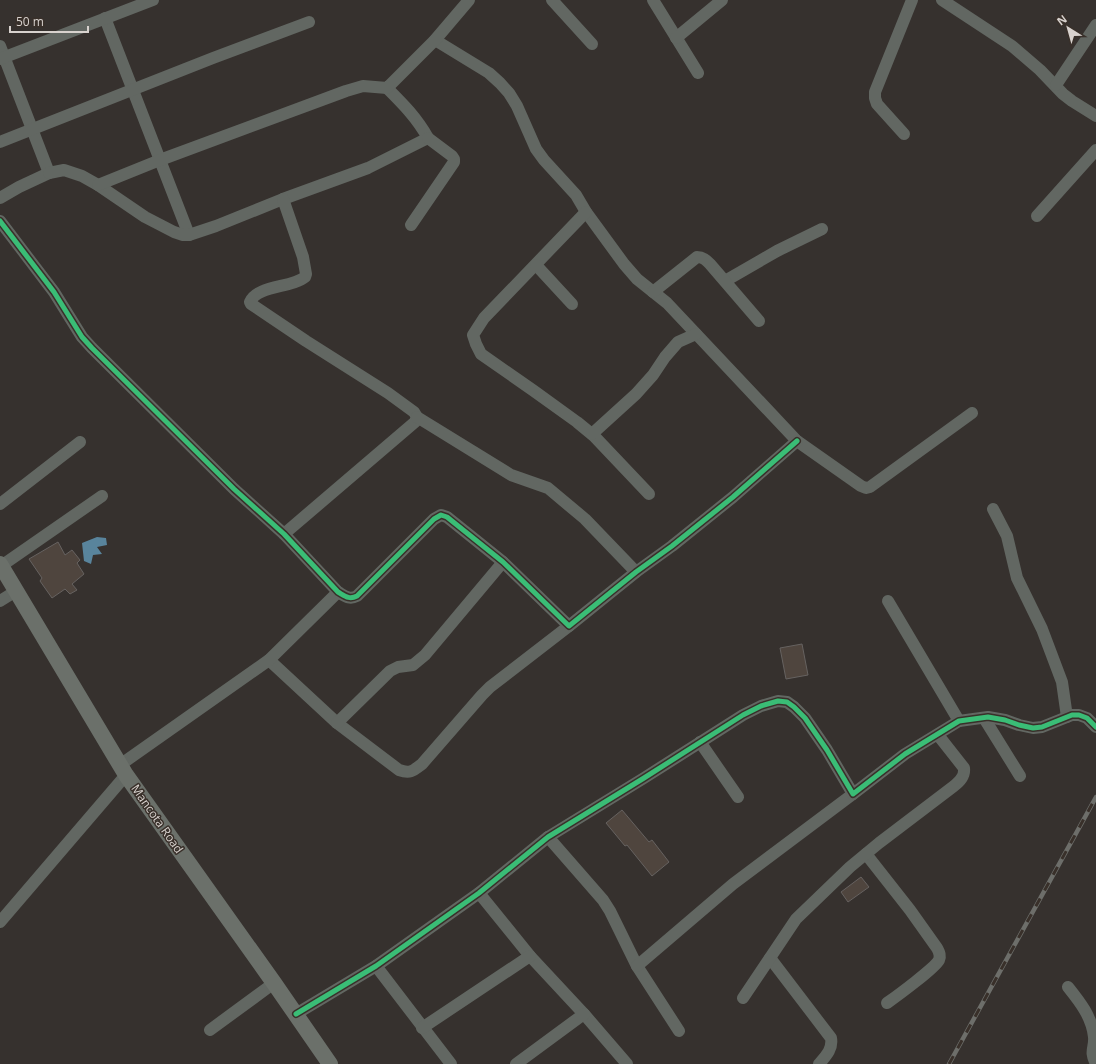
<svg xmlns="http://www.w3.org/2000/svg" width="1096" height="1064" font-family="'Open Sans',sans-serif">
	<style>
		.water { fill: #59849c }
		.building { fill: #4f453e; stroke: #666260 }
		.lines { fill: none; stroke-linecap: round; stroke-linejoin: round }
		.minor { stroke: #626762; stroke-width: 12 }
		.major { stroke: #6b706a; stroke-width: 16 }
		.rail-casing { stroke: #6d6e6a; stroke-width: 4.5 }
		.rail { stroke: #39302a; stroke-width: 3; stroke-dasharray: 9; stroke-linecap: butt }
		.cycleway-casing { stroke: #39302a; stroke-width: 8 }
		.cycleway { stroke: #3abd76; stroke-width: 5 }
		.labels { text-anchor: middle; stroke-width: 3; stroke-linejoin: round; paint-order: stroke }
		.street-label { font-size: 12px; fill: #d8d2ce; stroke: #39302a }
	</style>
	<rect width="100%" height="100%" fill="#36312e"/>
	<!-- water -->
	<polygon class="water" points="97,537 106,538 107,545 97,547 102,554 93,555 91,564 84,561 82,543"/>
	<!-- building -->
	<g class="building">
		<polygon points="58,542 65,555 72,550 80,560 77,563 84,574 72,584 77,590 70,594 65,589 52,598 40,581 42,578 29,559"/>
		<polygon points="802,644 808,675 786,679 780,648"/>
		<polygon points="622,810 649,842 652,840 669,862 652,876 627,845 625,846 606,823"/>
		<polygon points="861,877 869,887 848,902 841,892"/>
	</g>
	<g class="lines">
		<!-- minor -->
		<g class="minor">
			<polyline points="552,0 592,44"/>
			<polyline points="653,0 698,73"/>
			<polyline points="942,0 1012,46 1040,70 1063,94 1072,101 1096,116"/>
			<polyline points="105,18 189,235"/>
			<polyline points="676,38 722,0"/>
			<polyline points="435,40 489,73 500,83 509,93 517,106 536,149 544,160 576,195 586,212 624,264 637,279 667,303 716,355 797,441 861,486 866,488 870,487 972,413"/>
			<polyline points="0,46 49,173 19,187 0,198"/>
			<polyline points="0,59 153,0"/>
			<polyline points="1056,85 1096,25"/>
			<polyline points="904,134 877,104 875,98 875,92 912,0"/>
			<polyline points="0,142 213,58 309,22"/>
			<path d="M49 173 64 170 82 176 98 185 145 217 174 232 183 235H189L216 226 283 199 368 168 428 138C417 118 403 104 387 88"/>
			<polyline points="98,185 160,160 346,91 363,86 387,88 435,40 469,0"/>
			<path d="M283 199 303 257 306 274 305 277C292 288 257 285 250 302L251 304 306 341 388 393 414 412 417 417 415 422 284 534"/>
			<polyline points="586,212 484,318 473,335 476,344 481,354 534,391 577,422 594,436 649,494"/>
			<polyline points="1037,216 1096,150"/>
			<path d="M0 221 54 292 82 337 92 348 234 489 284 534 338 592C345 596 349 600 357 596L434 519 441 515 447 517 503 562 569 626 636 572 672 546 733 497 797 441"/>
			<polyline points="411,225 454,162 454,159 452,156 428,138"/>
			<polyline points="536,265 572,304"/>
			<polyline points="725,281 777,251 822,229"/>
			<path d="M653 292 697 257C703 257 706 260 710 264L759 321"/>
			<polyline points="417,417 511,475 548,488 585,519 636,572"/>
			<polyline points="592,434 636,394 653,375 665,357 678,342 696,334"/>
			<polyline points="0,504 80,442"/>
			<polyline points="993,509 1007,536 1017,578 1042,629 1062,682 1067,717"/>
			<polyline points="1,566 102,496"/>
			<polyline points="0,601 16,591"/>
			<polyline points="888,601 959,721"/>
			<path d="M269 660 337 723 399 770C410 774 413 771 422 764L482 695 490 687 569 626"/>
			<polyline points="984,718 1020,776"/>
			<polyline points="337,723 390,671 398,667 413,665 425,655 503,562"/>
			<polyline points="700,742 738,797"/>
			<polyline points="120,765 269,660 338,592"/>
			<polyline points="548,837 603,900 610,911 637,966 679,1031"/>
			<path d="M866 854 910 910 937 948C939 952 941 955 939 960 935 968 897 996 887 1003"/>
			<polyline points="479,893 530,956 584,1014 627,1064"/>
			<polyline points="0,922 126,775"/>
			<path d="M770 958 831 1038C833 1049 826 1056 819 1064"/>
			<polyline points="376,966 451,1064"/>
			<polyline points="637,966 733,884 853,794"/>
			<path d="M1068 987C1080 1002 1092 1017 1094 1037 1095 1049 1089 1050 1096 1064"/>
			<path d="M743 998 796 919 850 867 879 843 954 786C960 781 965 776 964 768L938 735"/>
			<polyline points="296,1014 376,966 479,893 548,837 644,778 743,715 761,706 778,701 787,702 794,707 805,718 827,750 853,794 905,754 959,721 988,717 1005,720 1019,725 1033,728 1042,727 1072,715 1079,715 1087,718 1096,727"/>
			<polyline points="422,1028 530,956"/>
			<polyline points="210,1030 274,983"/>
			<polyline points="516,1064 584,1014"/>
		</g>
		<!-- major -->
		<polyline class="major" points="0,564 126,775 274,983 330,1064"/>
		<defs>
			<polyline id="rail" points="949,1064 1096,797"/>
		</defs>
		<!-- rail casing -->
		<use href="#rail" class="rail-casing"/>
		<!-- rail -->
		<use href="#rail" class="rail"/>
		<defs>
			<g id="cycleway">
				<path d="M0 221 54 292 82 337 92 348 234 489 284 534 338 592C345 596 349 600 357 596L434 519 441 515 447 517 503 562 569 626 636 572 672 546 733 497 797 441"/>
				<polyline points="296,1014 376,966 479,893 548,837 644,778 743,715 761,706 778,701 787,702 794,707 805,718 827,750 853,794 905,754 959,721 988,717 1005,720 1019,725 1033,728 1042,727 1072,715 1079,715 1087,718 1096,727"/>
			</g>
		</defs>
		<!-- cycleway casing -->
		<use href="#cycleway" class="cycleway-casing"/>
		<!-- cycleway -->
		<use href="#cycleway" class="cycleway"/>
	</g>
	<g class="labels">
		<!-- street labels -->
		<g class="street-label">
			<text transform="translate(157 819) rotate(55)" y="4">Mancota Road</text>
		</g>
	</g>
	<!-- north arrow -->
	<g transform="translate(1068 28) rotate(323)" stroke="#39302a" stroke-width="3" paint-order="stroke">
	<path d="M0-3L7 15L0 10L-7 15Z" fill="#d8d2ce"/>
	<text y="-6" font-size="11" font-weight="bold" text-anchor="middle" fill="#d8d2ce">N</text>
	</g>
	<!-- scale -->
	<path d="M10 26v6h78v-6" fill="none" stroke="#d8d2ce" stroke-width="2"/>
	<text x="16" y="26" font-size="12" fill="#d8d2ce" stroke="#39302a" stroke-width="3" paint-order="stroke">50 m</text>
</svg>
